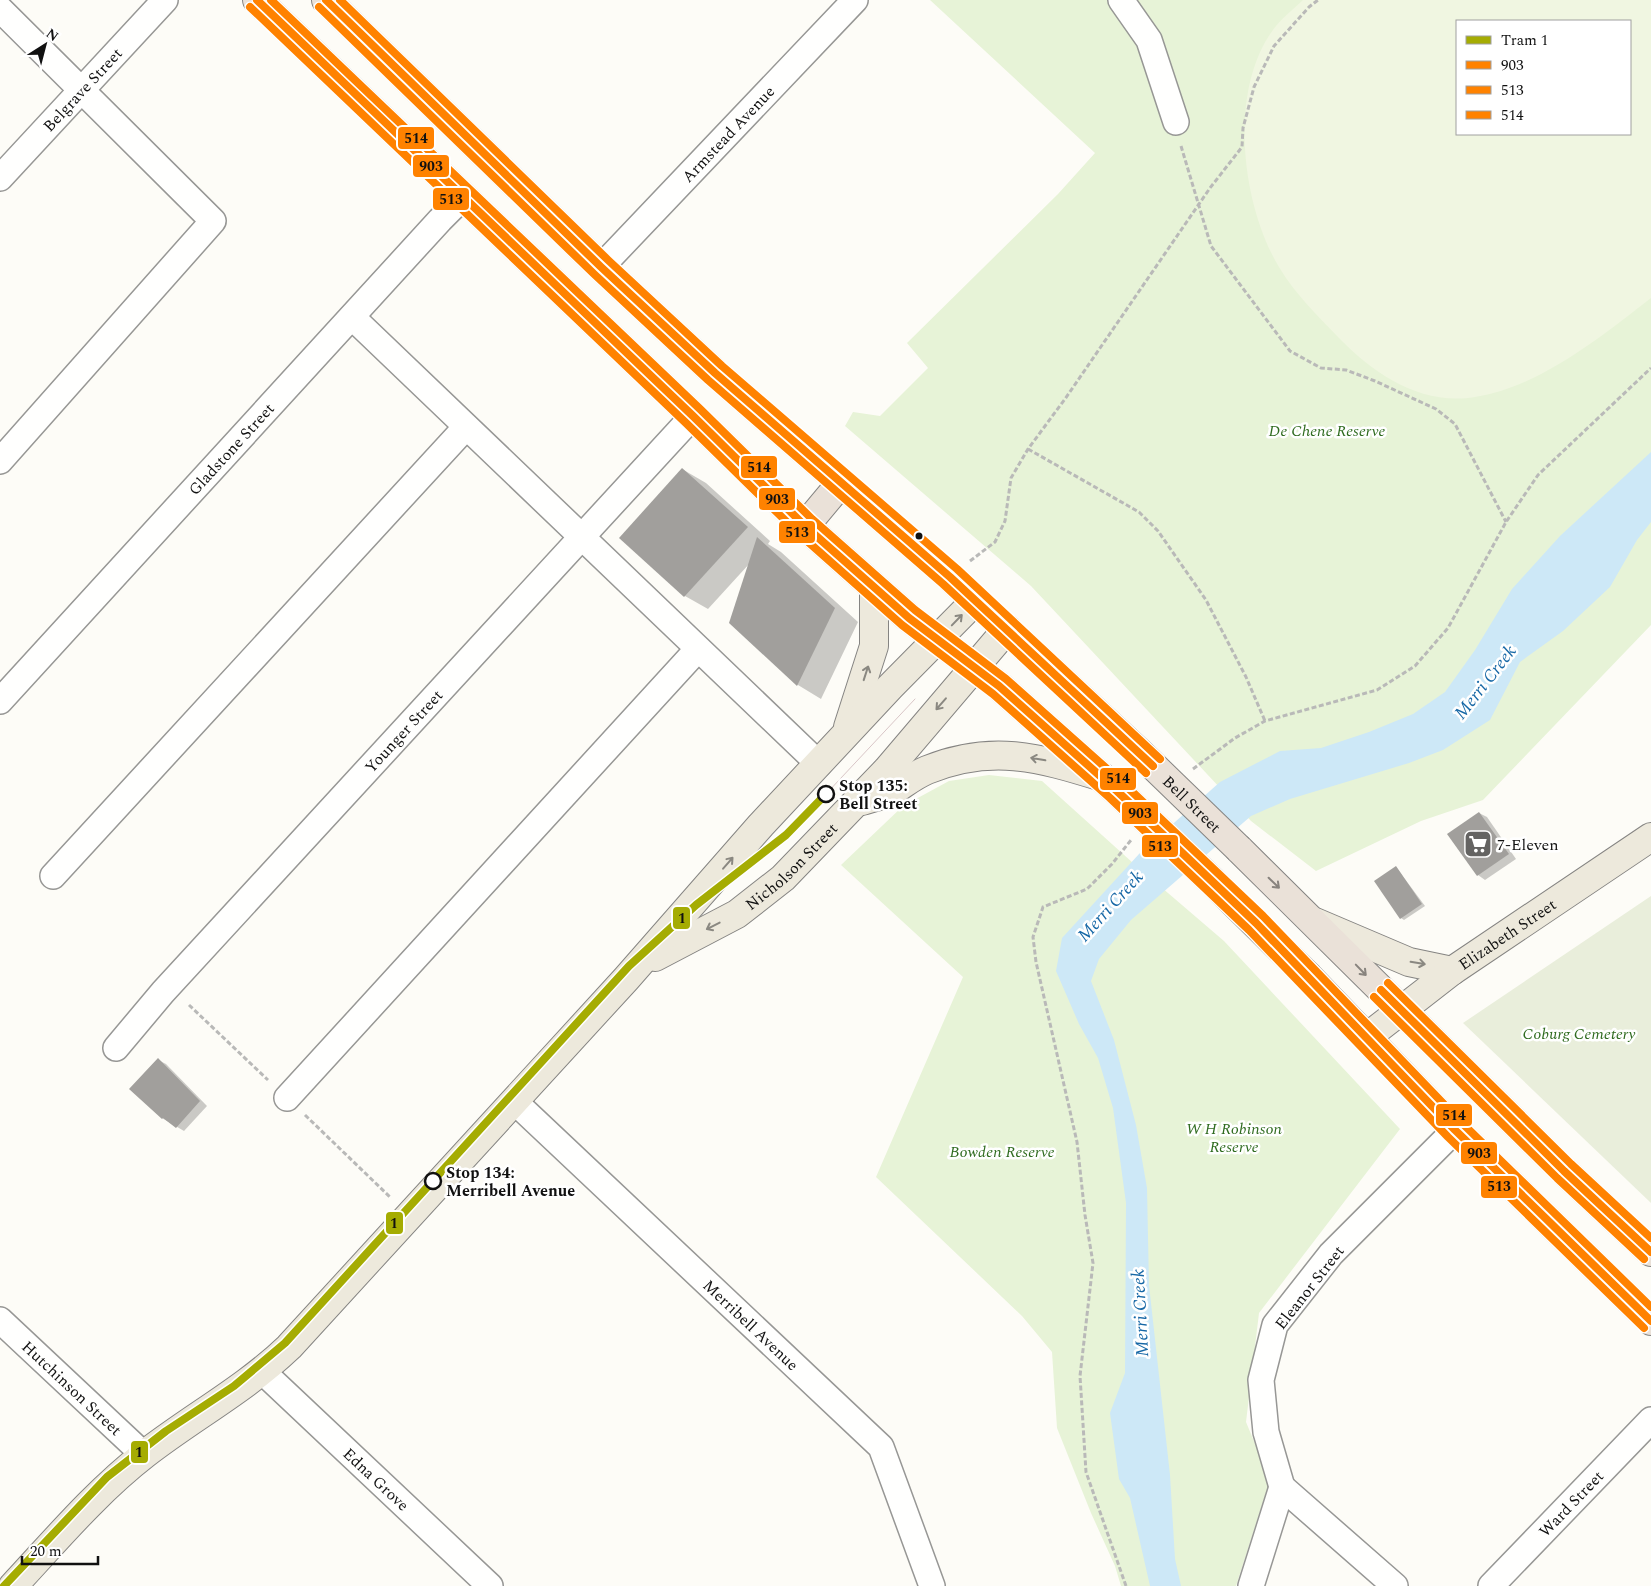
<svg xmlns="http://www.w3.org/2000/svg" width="1651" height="1586" font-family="Spectral,serif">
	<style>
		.green { fill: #e7f3d7; fill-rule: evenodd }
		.cemetery { fill: #e9eedb }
		.pitch { fill: #f0f6e1; fill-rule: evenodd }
		.water { fill: #cde8f7 }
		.shadow { fill: #0003 }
		.building { fill: #a19f9c }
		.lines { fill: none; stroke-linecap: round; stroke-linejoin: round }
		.minor-casing { stroke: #979795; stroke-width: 28 }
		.major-casing { stroke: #858482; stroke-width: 30 }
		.highway-casing { stroke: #858482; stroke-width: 30 }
		.path { stroke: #b9b9b8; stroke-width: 3; stroke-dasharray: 5 2.5; stroke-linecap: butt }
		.minor { stroke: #fffffe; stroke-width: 25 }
		.major { stroke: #ede9dc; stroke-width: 28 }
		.highway { stroke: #eae1d8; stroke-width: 28 }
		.tram { stroke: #d9c6c7; stroke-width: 1 }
		.highway-bridge-casing { stroke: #858482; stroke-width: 30; stroke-linecap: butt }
		.highway-bridge { stroke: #eae1d8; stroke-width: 28 }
		.bus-1-casing { stroke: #fff; stroke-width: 11 }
		.bus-2-casing { stroke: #fff; stroke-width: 11 }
		.bus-3-casing { stroke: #fff; stroke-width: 11 }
		.bus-1 { stroke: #ff8200; stroke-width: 8 }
		.bus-2 { stroke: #ff8200; stroke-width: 8 }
		.bus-3 { stroke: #ff8200; stroke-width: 8 }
		.tram-1-casing { stroke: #fff; stroke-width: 11 }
		.tram-1 { stroke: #a5ac02; stroke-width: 8 }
		.oneway { stroke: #8a8881 }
		.oneway2 { stroke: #88837e }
		.bus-dot { fill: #111; stroke: #fff; stroke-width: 2 }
		.stop-dot { fill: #fff; stroke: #111; stroke-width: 2.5 }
		.labels { text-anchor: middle; stroke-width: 5; stroke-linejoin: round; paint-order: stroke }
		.street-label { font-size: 16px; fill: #111; stroke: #fff }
		.park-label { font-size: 16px; font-style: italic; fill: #2f6b1f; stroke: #fff }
		.stop-label { font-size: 16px; font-weight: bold; fill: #111; stroke: #fff; text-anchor: start }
		.poi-label { font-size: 16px; fill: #111; stroke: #fff; text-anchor: start }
		.water-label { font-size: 18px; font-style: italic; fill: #1768a6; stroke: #fff }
		.line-badge { stroke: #fff; stroke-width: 2 }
		.pale-badge-label { font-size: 14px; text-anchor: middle; font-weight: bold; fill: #111 }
	</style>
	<rect width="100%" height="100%" fill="#fdfcf7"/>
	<!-- green -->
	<g class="green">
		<path d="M930 0H1651V625L1483 800 1421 821 1316 871 1251 821 1031 586 845 426 853 412 880 416 928 368 907 343 1058 194 1095 153ZM1457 21H1630V134H1457Z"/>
		<polygon points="989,775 1042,781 1133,863 1224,941 1400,1129 1259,1313 1246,1422 1270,1480 1236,1586 1121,1586 1115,1566 1091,1513 1057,1428 1052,1352 1022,1316 876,1177 963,977 841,865 903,806 949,781"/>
	</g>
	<!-- cemetery -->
	<polygon class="cemetery" points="1651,896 1651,1203 1463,1023"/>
	<!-- pitch -->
	<path class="pitch" d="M1303 0H1651V298C1601 337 1539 387 1475 397 1422 406 1375 375 1339 338 1318 316 1295 294 1279 267 1241 204 1227 87 1276 26 1283 17 1294 9 1303 0ZM1457 21H1630V134H1457Z"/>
	<!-- water -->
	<polygon class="water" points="1651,452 1651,522 1637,540 1610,587 1563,631 1520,662 1490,720 1443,750 1409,763 1290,799 1251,816 1131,920 1099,959 1091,981 1114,1040 1136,1125 1147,1188 1149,1285 1170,1475 1175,1559 1181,1586 1150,1586 1130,1498 1119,1479 1110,1413 1125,1373 1126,1203 1113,1108 1098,1058 1079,1024 1056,971 1062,938 1139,854 1220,782 1280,751 1321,748 1369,732 1413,714 1445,692 1475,650 1512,589 1560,536"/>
	<!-- shadow -->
	<g class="shadow">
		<polygon points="682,469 706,483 770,541 768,544 781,552 858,622 821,699 798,685 731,623 750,563 708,609 685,596"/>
		<polygon points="1479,813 1487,817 1516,859 1485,880 1478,875"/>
		<polygon points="1396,867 1425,906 1404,920 1401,918"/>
		<polygon points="158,1060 166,1064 207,1106 184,1131 162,1118"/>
	</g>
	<!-- building -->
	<g class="building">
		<polygon points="682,468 748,527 684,597 619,538"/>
		<polygon points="757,537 835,608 797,686 729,623"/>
		<polygon points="1479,812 1509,854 1477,876 1447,834"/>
		<polygon points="1396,866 1422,904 1400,919 1374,881"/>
		<polygon points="158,1058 200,1101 176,1128 163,1118 162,1119 129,1089"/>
	</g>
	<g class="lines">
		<defs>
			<g id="minor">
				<polyline points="1121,0 1149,40 1176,122"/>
				<polyline points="0,9 213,221 0,461"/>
				<path id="s1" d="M0 178 165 0"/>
				<path id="s2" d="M601 267 855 0"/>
				<polyline points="352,317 819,764"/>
				<path id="s3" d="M0 701 440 220 463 197"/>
				<polyline points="53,876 466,427"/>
				<path id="s4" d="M116 1048 163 992 693 416"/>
				<polyline points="287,1098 697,650"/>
				<path id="s5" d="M514 1101 881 1447 932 1586"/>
				<path id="s6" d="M0 1320 144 1455"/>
				<path id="s7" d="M263 1372 490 1586"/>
				<polyline points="1282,1487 1266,1432 1261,1380 1275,1325 1331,1254 1455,1130"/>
				<polyline points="1282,1487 1395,1586"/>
				<polyline points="1251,1586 1282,1487"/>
				<path id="s8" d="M1491 1586 1651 1420"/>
			</g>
			<g id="major">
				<polyline points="848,727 874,646 874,588"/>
				<path d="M862 801C872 798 884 795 894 790 905 783 915 775 927 770 991 744 1038 757 1102 777"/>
				<polyline points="1315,922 1409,962 1452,971"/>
				<path id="s9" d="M655 957 737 914 783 878 887 770 1007 629"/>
				<path id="s10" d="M1367 1037 1452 971 1651 837"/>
				<path d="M13 1586C55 1541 96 1492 145 1454 194 1416 244 1390 289 1347L626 979 761 825 890 687 975 601"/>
			</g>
			<g id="highway">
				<polyline points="257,0 693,416 805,526 909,618 999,686 1117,791"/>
				<polyline points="326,0 601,267 715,373 950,577 1142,755"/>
				<polyline points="805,526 841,483"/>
				<polyline points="1239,849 1564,1171 1651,1252"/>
				<polyline points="1212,881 1309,977 1455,1130 1651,1321"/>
			</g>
		</defs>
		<!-- minor casing -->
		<use href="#minor" class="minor-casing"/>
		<!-- major casing -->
		<use href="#major" class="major-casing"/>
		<!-- highway casing -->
		<use href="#highway" class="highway-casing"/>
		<!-- path -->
		<g class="path">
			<polyline points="1181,146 1211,246 1290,351 1321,368 1346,370 1375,381 1436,409 1455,424 1506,522"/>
			<polyline points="1028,449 1139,512 1158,531 1206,600 1246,677 1265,721"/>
			<polyline points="970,561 995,542 1005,521 1011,478 1028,449 1065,399 1210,188 1242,147 1243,128 1254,87 1274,46 1309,7 1318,0"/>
			<polyline points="1193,769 1235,738 1265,721 1377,690 1415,666 1448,628 1506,522 1538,475 1651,368"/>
			<polyline points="189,1005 268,1080"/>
			<polyline points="305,1115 391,1198"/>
			<polyline points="1126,1586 1086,1472 1080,1376 1093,1263 1085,1215 1077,1142 1036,962 1033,937 1043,907 1087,889 1112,864 1131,840"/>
		</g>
		<!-- minor -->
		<use href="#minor" class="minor"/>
		<!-- major -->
		<use href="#major" class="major"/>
		<!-- highway -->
		<use href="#highway" class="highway"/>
		<!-- tram -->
		<polyline class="tram" points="826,794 915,699"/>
		<defs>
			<g id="highway-bridge">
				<path id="s11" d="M1142 755 1239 849"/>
				<polyline points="1117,791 1212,881"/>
			</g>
		</defs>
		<!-- highway-bridge casing -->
		<use href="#highway-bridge" class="highway-bridge-casing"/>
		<!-- highway-bridge -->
		<use href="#highway-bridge" class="highway-bridge"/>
		<defs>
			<g id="bus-1">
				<polyline points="257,0 693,416 805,526 909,618 999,686 1117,791 1256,923 1455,1130 1651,1321"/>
				<polyline points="326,0 601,267 715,373 950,577 1153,766"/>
				<polyline points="1381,990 1564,1171 1651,1252"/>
			</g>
			<g id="bus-2">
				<polyline points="250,7 686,423 798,533 902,625 993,694 1110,798 1249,930 1448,1137 1644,1328"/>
				<polyline points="319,7 594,274 708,380 943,584 1146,773"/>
				<polyline points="1374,997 1557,1178 1644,1259"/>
			</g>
			<g id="bus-3">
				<polyline points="271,0 700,409 812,519 915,610 1006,679 1124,784 1263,916 1462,1123 1651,1307"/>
				<polyline points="340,0 608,260 722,366 957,569 1160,759"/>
				<polyline points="1388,983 1571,1164 1651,1238"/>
			</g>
		</defs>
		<!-- bus-1 casing -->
		<use href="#bus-1" class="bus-1-casing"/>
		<!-- bus-2 casing -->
		<use href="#bus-2" class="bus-2-casing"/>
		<!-- bus-3 casing -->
		<use href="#bus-3" class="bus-3-casing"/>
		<!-- bus-1 -->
		<use href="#bus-1" class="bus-1"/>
		<!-- bus-2 -->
		<use href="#bus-2" class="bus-2"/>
		<!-- bus-3 -->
		<use href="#bus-3" class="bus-3"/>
		<defs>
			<polyline id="tram-1" points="4,1586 107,1477 166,1431 234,1386 285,1343 629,966 696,905 786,835 826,794"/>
		</defs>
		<!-- tram-1 casing -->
		<use href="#tram-1" class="tram-1-casing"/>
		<!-- tram-1 -->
		<use href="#tram-1" class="tram-1"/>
	</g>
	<!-- one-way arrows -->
	<defs><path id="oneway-shaft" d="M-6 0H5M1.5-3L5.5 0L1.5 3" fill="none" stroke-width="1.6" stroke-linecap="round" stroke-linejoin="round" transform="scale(1.25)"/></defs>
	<g class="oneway">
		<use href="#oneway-shaft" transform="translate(957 620) rotate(-46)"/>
		<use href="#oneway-shaft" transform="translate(866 673) rotate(-72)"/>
		<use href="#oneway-shaft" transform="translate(941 704) rotate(131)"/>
		<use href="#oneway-shaft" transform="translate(1038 759) rotate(-170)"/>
		<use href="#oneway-shaft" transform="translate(728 863) rotate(-49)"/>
		<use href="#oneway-shaft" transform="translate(713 926) rotate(153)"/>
		<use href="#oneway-shaft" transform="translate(1418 963) rotate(9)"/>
	</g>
	<g class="oneway2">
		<use href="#oneway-shaft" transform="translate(1274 883) rotate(44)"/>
		<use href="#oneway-shaft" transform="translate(1361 970) rotate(46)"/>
	</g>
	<!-- icons -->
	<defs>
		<symbol id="supermarket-square" viewBox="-11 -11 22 22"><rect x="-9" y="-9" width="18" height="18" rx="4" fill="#646362" stroke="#fff"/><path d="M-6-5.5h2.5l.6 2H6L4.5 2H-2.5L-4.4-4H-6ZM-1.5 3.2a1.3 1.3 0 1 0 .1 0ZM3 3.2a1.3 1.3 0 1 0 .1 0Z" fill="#fff"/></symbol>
	</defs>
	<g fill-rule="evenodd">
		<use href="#supermarket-square" x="1462" y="828" width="32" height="32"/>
	</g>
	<!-- markers -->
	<circle class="bus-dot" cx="919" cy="536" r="4.5"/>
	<g class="stop-dot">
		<circle cx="826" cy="794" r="8"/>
		<circle cx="433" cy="1181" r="8"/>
	</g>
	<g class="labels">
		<!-- street labels -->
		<g class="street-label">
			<text dy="6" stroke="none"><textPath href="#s1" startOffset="121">Belgrave Street</textPath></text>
			<text dy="6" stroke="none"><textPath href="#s2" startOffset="184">Armstead Avenue</textPath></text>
			<text dy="6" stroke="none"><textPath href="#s3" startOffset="342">Gladstone Street</textPath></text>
			<text dy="6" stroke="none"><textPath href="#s4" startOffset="428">Younger Street</textPath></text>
			<text dy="6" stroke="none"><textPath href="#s11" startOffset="70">Bell Street</textPath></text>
			<text dy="6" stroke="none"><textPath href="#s9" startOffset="165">Nicholson Street</textPath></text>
			<text dy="6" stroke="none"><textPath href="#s10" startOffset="174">Elizabeth Street</textPath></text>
			<text transform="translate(1309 1287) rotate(-52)" y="6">Eleanor Street</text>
			<text dy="6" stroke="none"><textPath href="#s5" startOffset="326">Merribell Avenue</textPath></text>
			<text dy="6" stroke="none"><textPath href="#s6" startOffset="99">Hutchinson Street</textPath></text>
			<text dy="6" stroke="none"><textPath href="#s7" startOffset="156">Edna Grove</textPath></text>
			<text dy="6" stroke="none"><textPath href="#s8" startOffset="115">Ward Street</textPath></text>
		</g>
		<!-- park labels -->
		<g class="park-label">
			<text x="1327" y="436">De Chene Reserve</text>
			<text x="1579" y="1039">Coburg Cemetery</text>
			<text x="1234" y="1134">W H Robinson<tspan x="1234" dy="18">Reserve</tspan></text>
			<text x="1002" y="1157">Bowden Reserve</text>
		</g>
		<!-- stop labels -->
		<g class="stop-label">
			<text x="839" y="791">Stop 135:<tspan x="839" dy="18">Bell Street</tspan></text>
			<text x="446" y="1178">Stop 134:<tspan x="446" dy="18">Merribell Avenue</tspan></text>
		</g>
		<!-- poi labels -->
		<g class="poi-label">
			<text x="1497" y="850">7-Eleven</text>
		</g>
		<!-- water labels -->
		<g class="water-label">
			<text transform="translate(1485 682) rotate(-52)" y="6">Merri Creek</text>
			<text transform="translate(1110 906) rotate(-48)" y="6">Merri Creek</text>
			<text transform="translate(1140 1313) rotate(-93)" y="6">Merri Creek</text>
		</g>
	</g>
	<g class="line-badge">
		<rect x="397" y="126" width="38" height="24" rx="5" fill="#ff8200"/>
		<rect x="412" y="154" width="38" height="24" rx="5" fill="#ff8200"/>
		<rect x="432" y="187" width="38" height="24" rx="5" fill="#ff8200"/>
		<rect x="740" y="455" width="38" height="24" rx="5" fill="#ff8200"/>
		<rect x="758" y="487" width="38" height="24" rx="5" fill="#ff8200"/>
		<rect x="778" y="520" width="38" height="24" rx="5" fill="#ff8200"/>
		<rect x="1099" y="767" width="38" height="24" rx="5" fill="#ff8200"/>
		<rect x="1121" y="801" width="38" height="24" rx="5" fill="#ff8200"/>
		<rect x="1141" y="834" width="38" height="24" rx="5" fill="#ff8200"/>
		<rect x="672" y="906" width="19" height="24" rx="5" fill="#a5ac02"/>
		<rect x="1435" y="1103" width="38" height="24" rx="5" fill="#ff8200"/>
		<rect x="1460" y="1141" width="38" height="24" rx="5" fill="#ff8200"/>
		<rect x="1480" y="1175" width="38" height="24" rx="5" fill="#ff8200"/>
		<rect x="385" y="1211" width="19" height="24" rx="5" fill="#a5ac02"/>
		<rect x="130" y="1440" width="19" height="24" rx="5" fill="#a5ac02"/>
	</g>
	<g class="pale-badge-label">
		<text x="416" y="143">514</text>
		<text x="431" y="171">903</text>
		<text x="451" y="204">513</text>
		<text x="759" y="472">514</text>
		<text x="777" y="504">903</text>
		<text x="797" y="537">513</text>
		<text x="1118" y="783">514</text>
		<text x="1140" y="818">903</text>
		<text x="1160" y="851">513</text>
		<text x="682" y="923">1</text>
		<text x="1454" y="1120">514</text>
		<text x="1479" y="1158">903</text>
		<text x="1499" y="1191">513</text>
		<text x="394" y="1228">1</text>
		<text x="139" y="1457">1</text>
	</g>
	<!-- legend -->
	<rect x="1456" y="20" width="175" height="115" fill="#ffffff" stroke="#a0a0a0"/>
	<rect x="1466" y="36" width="25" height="8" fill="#a5ac02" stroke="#a0a0a0"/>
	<text x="1501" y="45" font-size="15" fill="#111111">Tram 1</text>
	<rect x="1466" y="61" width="25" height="8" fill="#ff8200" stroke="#a0a0a0"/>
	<text x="1501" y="70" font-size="15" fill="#111111">903</text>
	<rect x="1466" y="86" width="25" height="8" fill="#ff8200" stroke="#a0a0a0"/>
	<text x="1501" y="95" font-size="15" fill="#111111">513</text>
	<rect x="1466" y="111" width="25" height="8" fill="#ff8200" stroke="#a0a0a0"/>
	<text x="1501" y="120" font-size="15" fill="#111111">514</text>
	<!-- north arrow -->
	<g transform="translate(45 45) rotate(36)" stroke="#ffffff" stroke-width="4" paint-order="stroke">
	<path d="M0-4L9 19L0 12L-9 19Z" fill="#111111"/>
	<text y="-8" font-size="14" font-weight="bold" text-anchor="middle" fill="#111111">N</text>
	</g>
	<!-- scale -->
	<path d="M22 1556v8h76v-8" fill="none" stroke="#111111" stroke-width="2.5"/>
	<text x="30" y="1556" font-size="15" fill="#111111" stroke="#ffffff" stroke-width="4" paint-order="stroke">20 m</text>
</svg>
